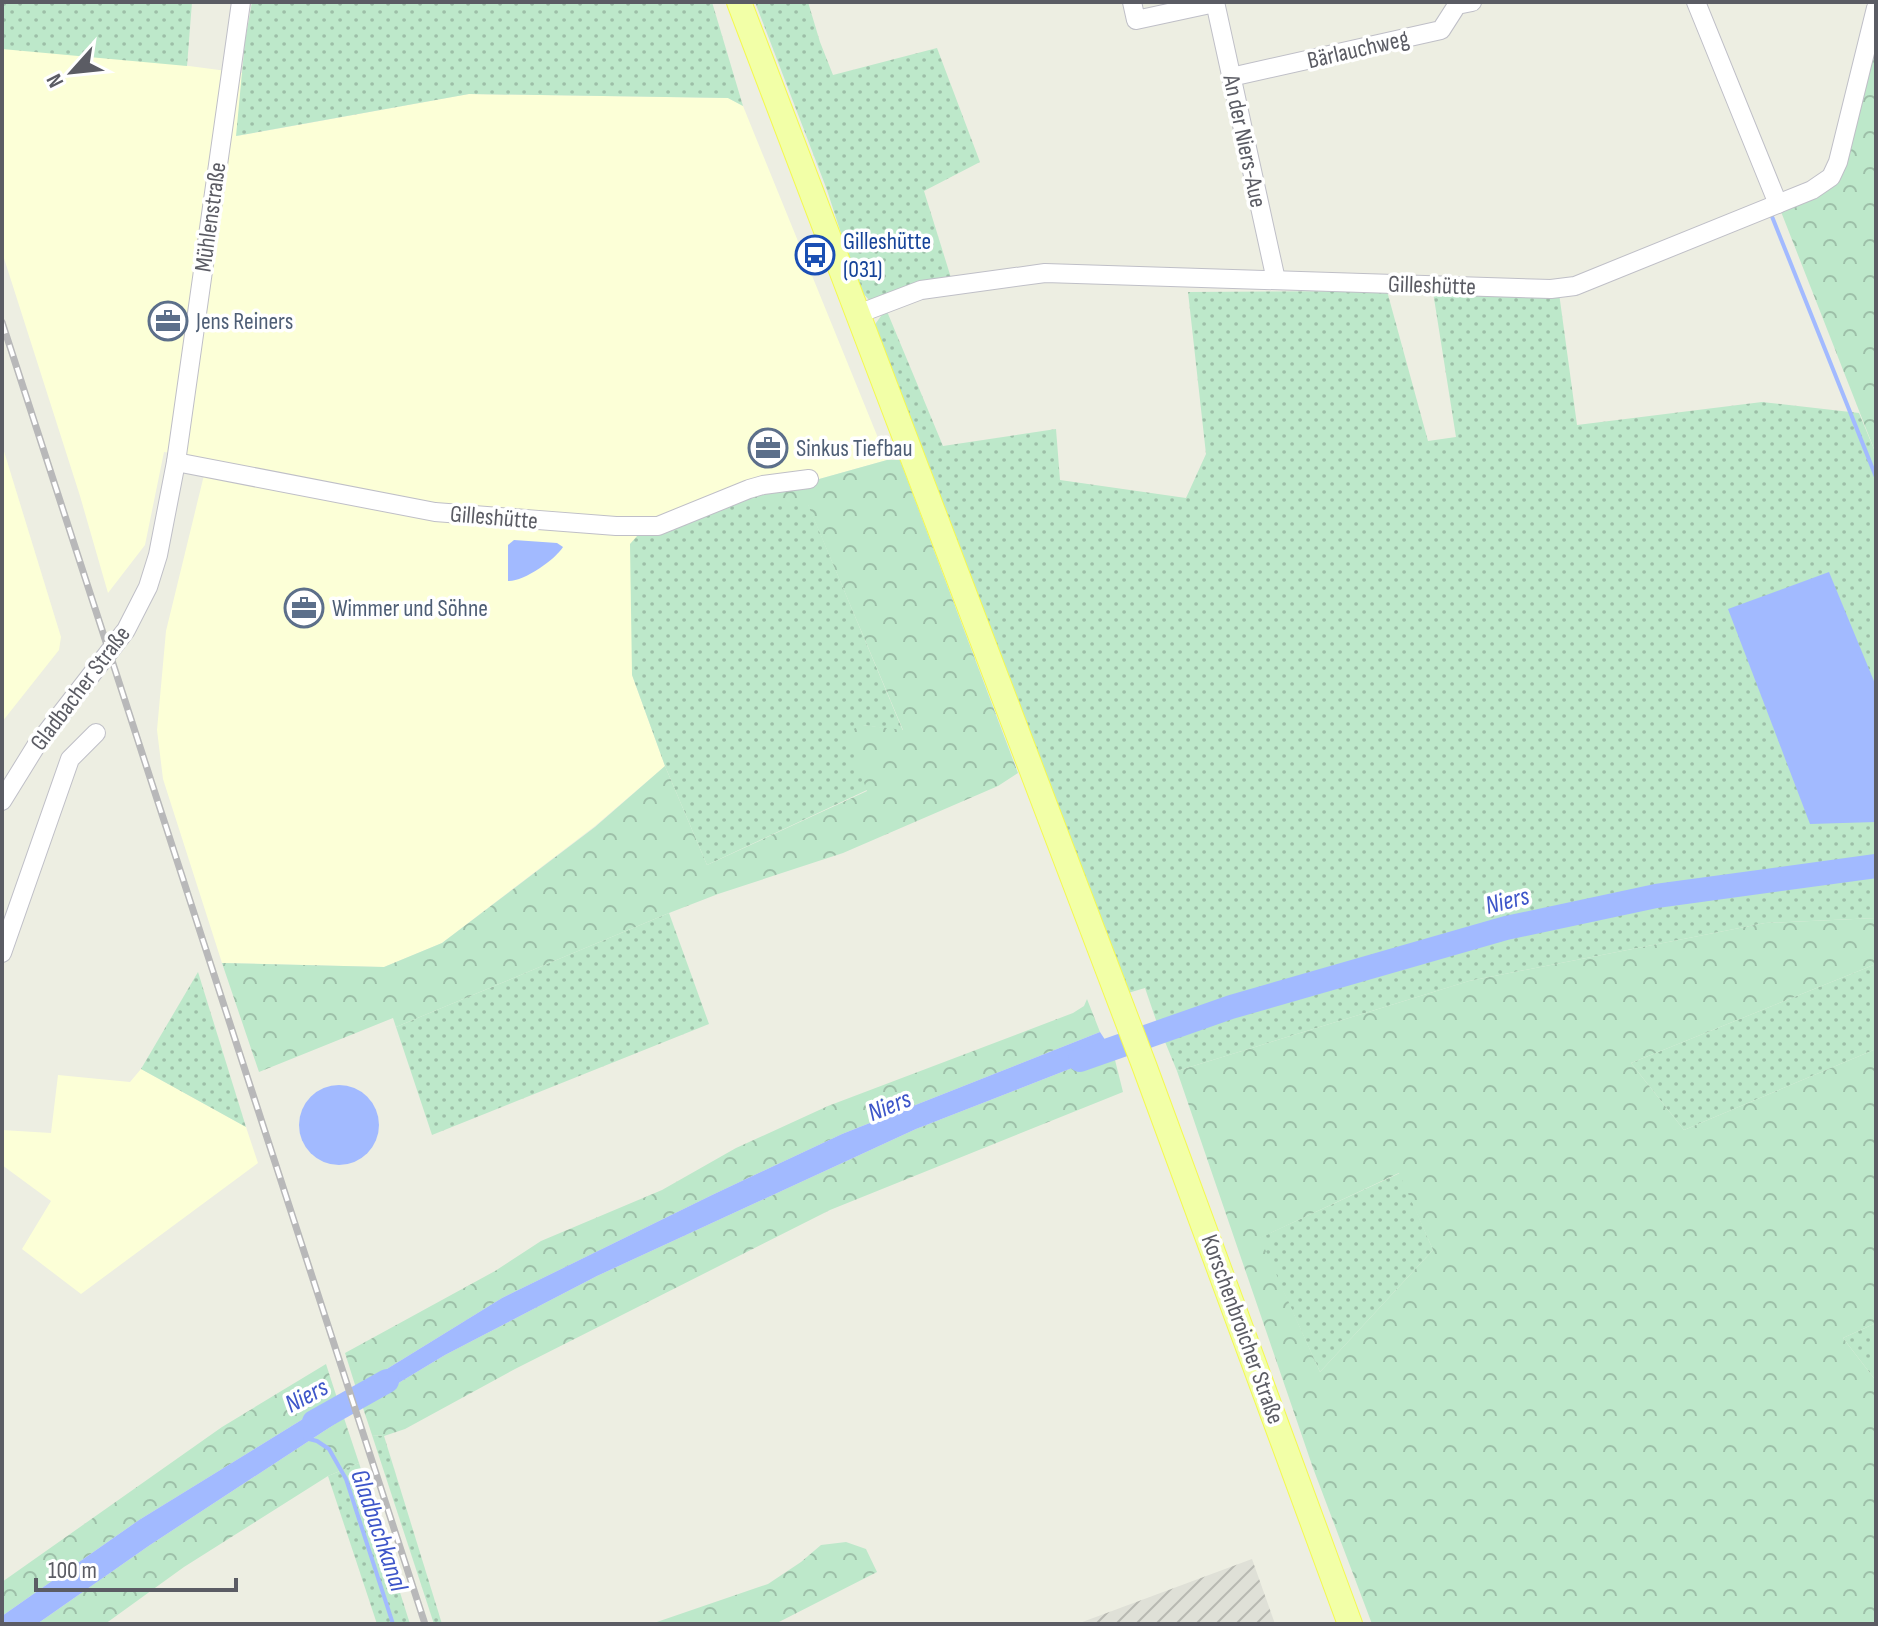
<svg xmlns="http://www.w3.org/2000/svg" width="1878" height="1626" font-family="'Sofia Sans Condensed',sans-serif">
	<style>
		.commercial { fill: #fcffd7 }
		.industrial { fill: url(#industrial-furrows) }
		.grass { fill: url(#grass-dots) }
		.forest { fill: url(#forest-crowns); fill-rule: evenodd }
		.water { fill: #a2baff }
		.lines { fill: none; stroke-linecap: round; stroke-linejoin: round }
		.stream { stroke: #a2baff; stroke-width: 4 }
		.river { stroke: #a2baff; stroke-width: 24 }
		.minor-casing { stroke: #bfbfc7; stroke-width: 20 }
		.major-casing { stroke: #f4f951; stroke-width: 26 }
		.minor { stroke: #fff; stroke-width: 18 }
		.major { stroke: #f2ffa7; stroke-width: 24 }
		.rail-casing { stroke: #b8b8b9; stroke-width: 7 }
		.rail { stroke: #fff; stroke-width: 4; stroke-dasharray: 12; stroke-linecap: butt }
		.labels { text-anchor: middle; stroke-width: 7; stroke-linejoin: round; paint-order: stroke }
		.street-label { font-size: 24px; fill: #5b5c64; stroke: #fff }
		.transit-label { font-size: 24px; fill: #164399; stroke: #fff; text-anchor: start }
		.service-label { font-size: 24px; fill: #4e5e75; stroke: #fff; text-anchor: start }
		.water-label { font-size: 26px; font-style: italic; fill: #3e56c9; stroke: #fff }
	</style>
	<defs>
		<pattern id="industrial-furrows" width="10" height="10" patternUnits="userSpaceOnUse" patternTransform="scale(2)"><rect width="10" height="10" fill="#dfe0d7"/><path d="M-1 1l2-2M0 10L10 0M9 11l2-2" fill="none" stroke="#b8b9b2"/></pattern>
		<pattern id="grass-dots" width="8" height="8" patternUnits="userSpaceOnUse" patternTransform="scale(2)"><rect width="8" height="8" fill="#bde8ca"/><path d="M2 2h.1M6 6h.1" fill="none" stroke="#9dbfa8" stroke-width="1.8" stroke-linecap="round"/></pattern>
		<pattern id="forest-crowns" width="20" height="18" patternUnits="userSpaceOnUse" patternTransform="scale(2)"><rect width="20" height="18" fill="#bde8ca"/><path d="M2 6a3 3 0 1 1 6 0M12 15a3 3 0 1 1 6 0" fill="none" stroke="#9dbfa8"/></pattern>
	</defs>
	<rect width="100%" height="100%" fill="#edeee2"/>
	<!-- commercial -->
	<g class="commercial">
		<polygon points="2,48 136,59 242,73 237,136 469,94 728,98 743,106 887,460 726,505 632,675 665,766 595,826 442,943 384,967 222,963 163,779 157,730 166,631 204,475 205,458 164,452 145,545 108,593 80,496 2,252"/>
		<polygon points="3,448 61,637 59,650 2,722"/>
		<polygon points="141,1069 246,1127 258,1163 81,1294 22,1249 51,1201 2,1165 2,1130 51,1133 58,1075 130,1082"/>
	</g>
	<!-- industrial -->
	<polygon class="industrial" points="1252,1559 1275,1624 1077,1624"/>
	<!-- grass -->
	<g class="grass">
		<polygon points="2,2 192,2 187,66 2,49"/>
		<polygon points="252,2 712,2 743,106 728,98 469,94 236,136 245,41"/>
		<polygon points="755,2 808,2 820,42 833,75 937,48 980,162 924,191 952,281 897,289 872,303 859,289 827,190"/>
		<polygon points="1387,291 1428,441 1456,437 1433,292 1559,293 1577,425 1762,402 1859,413 1876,454 1876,860 1744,875 1600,898 1457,932 1317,973 1157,1023 1145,988 1128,993 871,330 886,309 943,446 1056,429 1060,480 1186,498 1206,454 1188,292"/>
		<polygon points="808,504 903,731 863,725 867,790 707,865 665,766 632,675 630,544 645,527 726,505"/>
		<polygon points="1876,875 1876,918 1765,923 1469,981 1177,1071 1163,1037 1317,989 1481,942 1600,913 1752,888"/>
		<polygon points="669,913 709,1024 432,1135 396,1027"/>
		<polygon points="1876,964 1876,1049 1684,1130 1631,1063"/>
		<polygon points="198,972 246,1127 141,1069"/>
		<polygon points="1400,1173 1433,1250 1320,1372 1259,1238"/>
		<polygon points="1876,1323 1876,1381 1843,1338"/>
		<polygon points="372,1435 384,1436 442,1624 434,1624"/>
		<polygon points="359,1463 410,1624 377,1624 328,1476"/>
	</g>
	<!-- forest -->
	<g class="forest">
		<polygon points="1876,19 1876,454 1778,204 1827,181"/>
		<polygon points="887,460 900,460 1018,773 998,786 843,853 718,894 669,913 396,1027 393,1018 259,1072 222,963 384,967 442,943 595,827 665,766 707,865 867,791 846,732 863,725 903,730 808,505 726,505"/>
		<path d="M1876 918V964L1631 1063 1684 1130 1876 1049V1323L1843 1338 1876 1381V1624H1372L1313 1468 1177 1071 1469 981 1765 923ZM1399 1173 1433 1250 1320 1372 1260 1238Z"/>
		<polygon points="1087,999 1100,1032 842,1134 712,1195 502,1298 356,1388 345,1353 495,1271 541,1241 662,1190 736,1148 828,1106 1073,1013 1084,1006"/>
		<polygon points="1113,1052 1123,1092 830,1210 515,1369 405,1429 384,1436 372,1435 362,1405 445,1355 597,1276 916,1129"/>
		<polygon points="326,1364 337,1398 139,1520 2,1616 2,1582 222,1427"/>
		<polygon points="344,1418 359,1463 328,1476 184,1567 105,1624 37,1624 150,1545"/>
		<polygon points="846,1542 866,1549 877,1572 775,1624 651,1624 768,1584 801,1562 821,1545"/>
	</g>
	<!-- water -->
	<g class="water">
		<path d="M514 540 557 543 563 547C555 560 523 582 508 581V545Z"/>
		<polygon points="1829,572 1876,686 1876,822 1810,824 1728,609"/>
		<polygon points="1100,1032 1113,1052 916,1129 597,1276 445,1355 362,1405 356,1388 502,1298 712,1195 842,1134"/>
		<circle cx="339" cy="1125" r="40"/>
		<polygon points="337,1398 344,1418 150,1545 37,1624 2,1624 2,1616 139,1520"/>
	</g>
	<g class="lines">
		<!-- stream -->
		<g class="stream">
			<polyline points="1771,214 1876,477"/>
			<polyline points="305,1438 317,1441 329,1449 346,1479 393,1624"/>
		</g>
		<!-- river -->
		<g class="river">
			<polyline points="1080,1060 1231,1007 1506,928 1656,896 1876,866"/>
			<polyline points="314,1422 387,1381"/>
		</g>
		<defs>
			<g id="minor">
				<polyline points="1132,2 1136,20 1215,3"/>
				<polyline points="1215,2 1276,280"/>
				<polyline points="1696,2 1778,204"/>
				<polyline points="1231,77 1441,30 1457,5 1472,2"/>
				<polyline points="858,314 921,290 1045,273 1551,289 1575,286 1812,190 1831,177 1838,162 1876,8"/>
				<polyline points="176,462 435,512 616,526 658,526 749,489 763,485 809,479"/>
				<polyline points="2,801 36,746 126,630 148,587 158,555 176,462 241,2"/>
				<polyline points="2,953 70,759 96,733"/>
			</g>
			<polyline id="major" points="739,2 1144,1065 1350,1624"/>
		</defs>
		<!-- minor casing -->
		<use href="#minor" class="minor-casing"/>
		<!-- major casing -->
		<use href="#major" class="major-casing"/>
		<!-- minor -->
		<use href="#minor" class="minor"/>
		<!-- major -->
		<use href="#major" class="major"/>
		<defs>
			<polyline id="rail" points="2,322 425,1624"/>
		</defs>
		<!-- rail casing -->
		<use href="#rail" class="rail-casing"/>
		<!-- rail -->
		<use href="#rail" class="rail"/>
	</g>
	<!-- icons -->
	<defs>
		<symbol id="bus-ring" viewBox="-11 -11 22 22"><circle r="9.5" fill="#fff" stroke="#1a4fb4" stroke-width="1.5"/><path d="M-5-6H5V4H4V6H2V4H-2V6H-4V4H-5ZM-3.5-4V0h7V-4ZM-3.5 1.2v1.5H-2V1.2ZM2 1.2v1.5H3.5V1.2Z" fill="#1a4fb4"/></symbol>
		<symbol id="office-ring" viewBox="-11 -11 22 22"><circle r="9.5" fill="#fff" stroke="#5c6f8a" stroke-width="1.5"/><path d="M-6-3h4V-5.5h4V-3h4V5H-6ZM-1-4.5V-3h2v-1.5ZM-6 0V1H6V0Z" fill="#5c6f8a"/></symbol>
	</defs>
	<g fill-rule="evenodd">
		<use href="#bus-ring" x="793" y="233" width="44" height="44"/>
		<use href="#office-ring" x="146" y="299" width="44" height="44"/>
		<use href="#office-ring" x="746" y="426" width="44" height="44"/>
		<use href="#office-ring" x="282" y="586" width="44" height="44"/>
	</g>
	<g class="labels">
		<!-- street labels -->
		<g class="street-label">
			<text transform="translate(1358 49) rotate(-13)" y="8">Bärlauchweg</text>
			<text transform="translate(1245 141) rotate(78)" y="8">An der Niers-Aue</text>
			<text transform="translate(210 217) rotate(-82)" y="8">Mühlenstraße</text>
			<text transform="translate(1432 285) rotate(2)" y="8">Gilleshütte</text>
			<text transform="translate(494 517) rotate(5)" y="8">Gilleshütte</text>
			<text transform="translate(80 688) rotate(-53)" y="8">Gladbacher Straße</text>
			<text transform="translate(1243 1329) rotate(70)" y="8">Korschenbroicher Straße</text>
		</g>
		<!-- transit labels -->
		<g class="transit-label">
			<text x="843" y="249">Gilleshütte<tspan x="843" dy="28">(031)</tspan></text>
		</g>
		<!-- service labels -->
		<g class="service-label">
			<text x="196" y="329">Jens Reiners</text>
			<text x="796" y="456">Sinkus Tiefbau</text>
			<text x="332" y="616">Wimmer und Söhne</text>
		</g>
		<!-- water labels -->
		<g class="water-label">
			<text transform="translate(1507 900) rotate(-14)" y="9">Niers</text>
			<text transform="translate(889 1105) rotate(-22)" y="9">Niers</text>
			<text transform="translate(306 1395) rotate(-28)" y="9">Niers</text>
			<text transform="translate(380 1530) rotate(71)" y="9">Gladbachkanal</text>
		</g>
	</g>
	<!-- border -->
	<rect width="1878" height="1626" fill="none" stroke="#5b5c64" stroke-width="8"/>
	<!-- north arrow -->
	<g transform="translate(72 72) rotate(243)" stroke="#ffffff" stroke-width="6" paint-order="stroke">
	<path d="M0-6L14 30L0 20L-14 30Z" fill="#5b5c64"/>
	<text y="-12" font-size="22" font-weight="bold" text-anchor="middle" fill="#5b5c64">N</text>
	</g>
	<!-- scale -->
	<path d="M36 1578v12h200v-12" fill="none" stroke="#5b5c64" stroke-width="4"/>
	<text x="48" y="1578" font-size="24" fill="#5b5c64" stroke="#ffffff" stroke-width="6" paint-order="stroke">100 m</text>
</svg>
